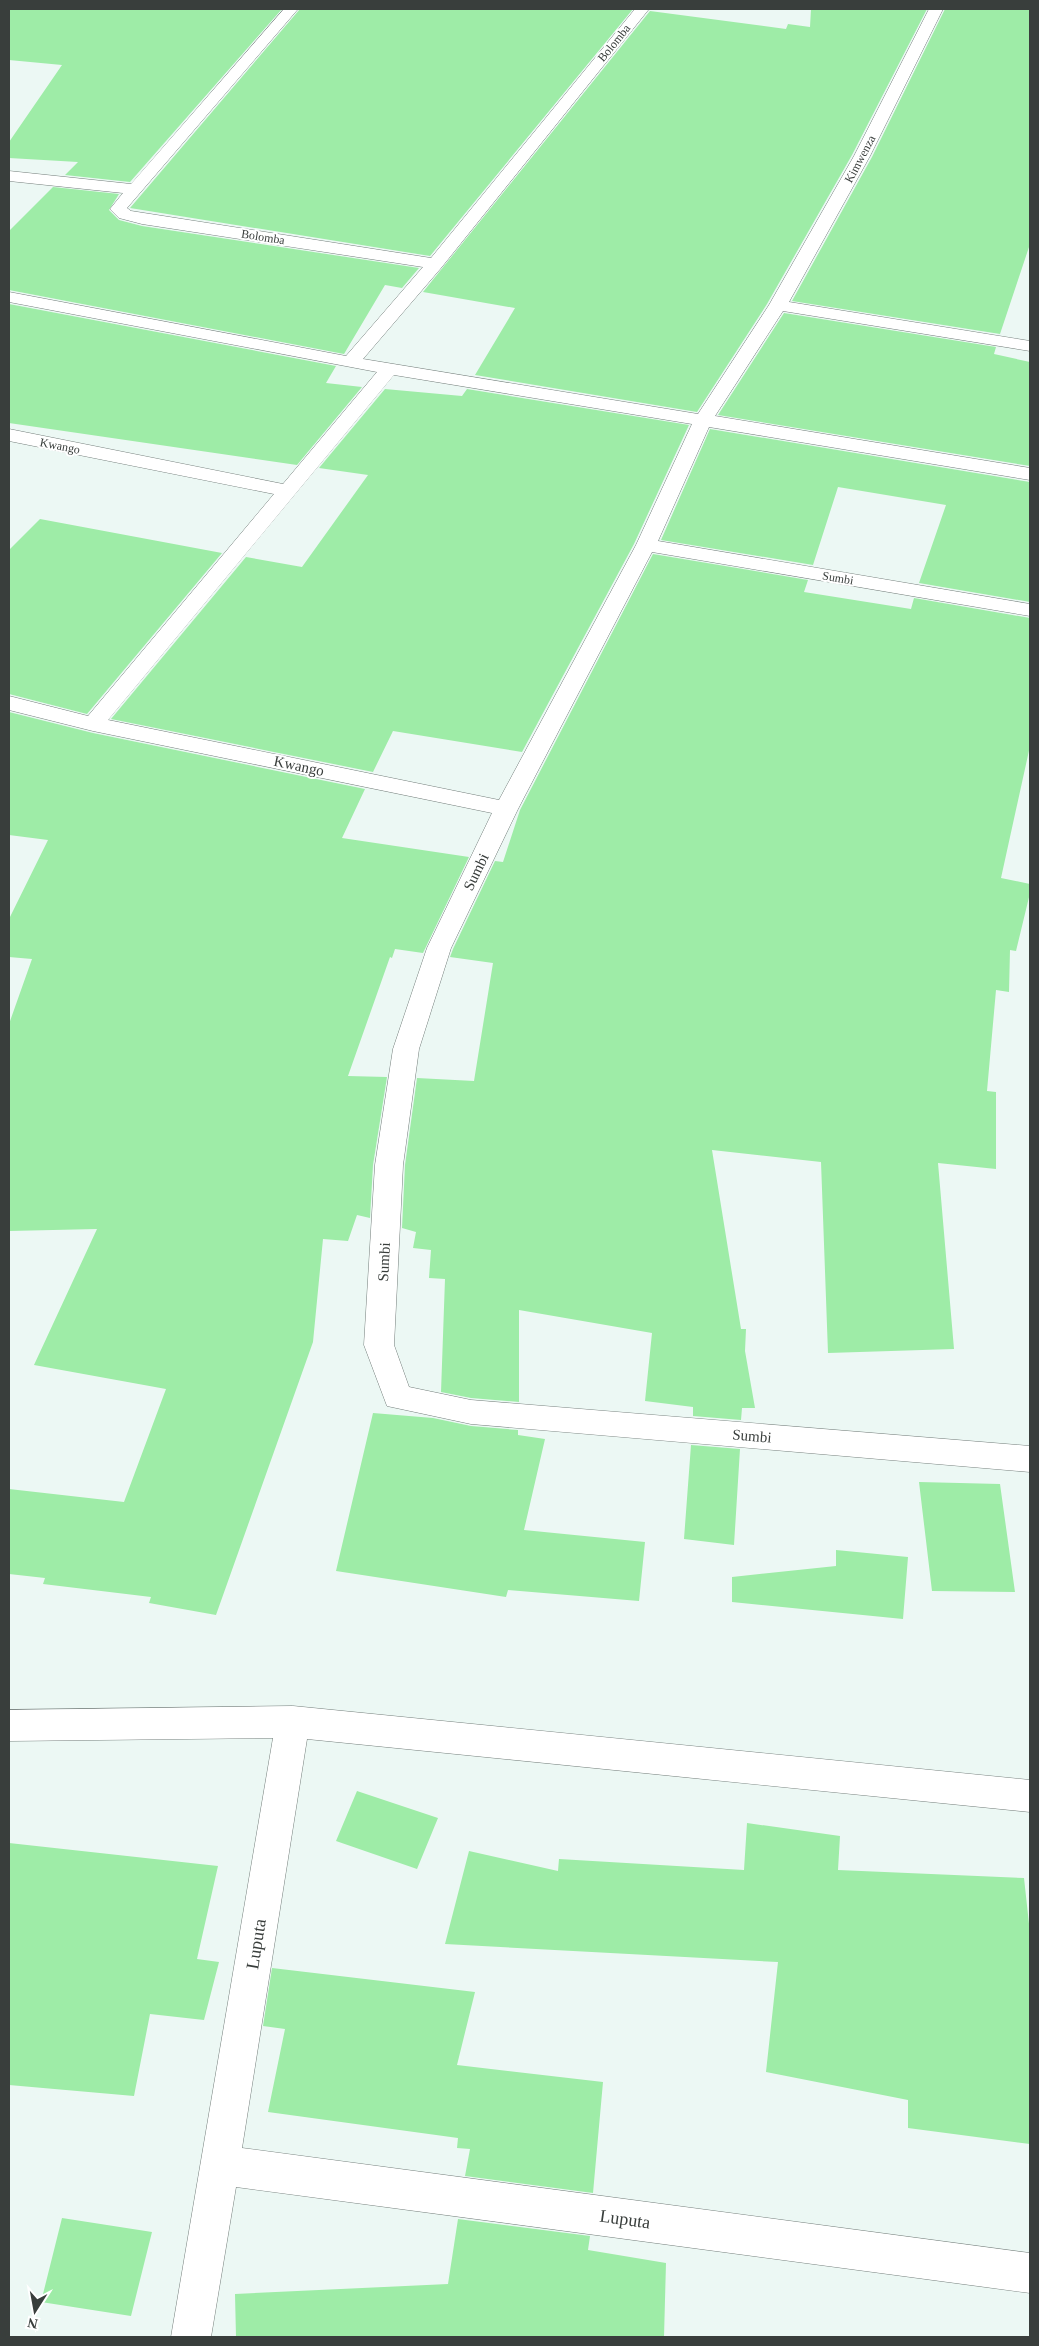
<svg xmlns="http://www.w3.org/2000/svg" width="1039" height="2346" viewBox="0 0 1039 2346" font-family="'Times New Roman',serif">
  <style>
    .building { fill: #9eeca7 }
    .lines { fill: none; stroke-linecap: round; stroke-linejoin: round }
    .street-casing { stroke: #747e7b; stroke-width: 1 }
    .street { fill: #fff; fill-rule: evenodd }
    .labels { text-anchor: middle; stroke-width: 4; stroke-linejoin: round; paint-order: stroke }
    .far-street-label { font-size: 12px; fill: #393e3c; stroke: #fff }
    .street-label { font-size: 15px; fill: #393e3c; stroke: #fff }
    .near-street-label { font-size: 18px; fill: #393e3c; stroke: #fff }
  </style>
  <rect width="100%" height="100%" fill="#ecf8f4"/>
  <path class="building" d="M9,9H282L130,182L65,175L78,162L9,158V142L62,65L9,60Z
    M300,9H633L430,256L130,208Z
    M811,9H927L852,155L767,304L697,412L475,375L515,308L423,292L650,11L786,29L788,24L810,27Z
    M945,9H1030V244L1000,334L792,301L872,157Z
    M53,187L119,194L109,210L119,220L142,226L419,268L402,288L385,285L344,354L9,290V231Z
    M9,304L336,366L326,383L362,387L297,465L9,423Z
    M784,313L996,347L994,354L1030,362V466L718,415Z
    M385,389L462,396L467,389L689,425L634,544L522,752L393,731L373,772L111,719L246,557L302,567L368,475L319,468Z
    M710,429L1030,482V602L919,583L946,505L838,487L813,565L661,540Z
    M40,519L222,553L87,714L9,694V550Z
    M653,554L808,580L804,592L911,609L914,598L1030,618V746L1001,878L1030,884V893L1016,951L1010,950L1009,992L996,990L987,1091L996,1092V1169L938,1163L954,1349L828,1353L821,1162L712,1150L741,1329H746L745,1351L755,1408H742L741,1420L693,1416V1407L645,1401L652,1333L519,1310V1402L471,1398L441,1392L445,1279L429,1278L431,1250L413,1248L416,1232L402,1228L405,1165L417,1078L474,1081L493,963L450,957L453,949L495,861L503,862L520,810Z
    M9,712L93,733L365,789L342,838L469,857L423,953L395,949L392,958L390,957L348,1076L387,1077L373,1165L370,1218L357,1215L348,1241L323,1239L313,1342L216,1615L149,1603L151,1597L43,1584L45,1578L9,1574V1489L124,1502L166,1389L34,1365L97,1229L9,1231V1024L32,959L9,957V919L48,840L9,835Z
    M373,1413L433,1418L471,1426L518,1430V1435L545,1439L524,1530L645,1542L639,1601L508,1590L506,1597L336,1571Z
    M691,1445L740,1449L734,1545L684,1539Z
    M919,1482L1000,1484L1015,1592L932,1591Z
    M836,1550L908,1557L903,1619L732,1602V1577L836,1566Z
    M357,1791L438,1818L417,1869L336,1841Z
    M747,1823L840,1836L838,1870L1024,1878L1030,1933V2144L908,2128V2100L766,2072L778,1962L445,1944L469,1851L558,1871L559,1859L744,1870Z
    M9,1843L218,1866L197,1959L219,1962L204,2020L150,2014L134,2096L9,2085Z
    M272,1968L475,1992L457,2065L603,2082L593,2193L465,2176L470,2149L457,2148L458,2138L268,2112L285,2029L263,2026Z
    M62,2218L152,2232L131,2316L41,2302Z
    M458,2219L590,2236L588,2250L666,2263L664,2337H236L235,2294L448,2284Z"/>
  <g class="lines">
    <g class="street-casing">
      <path id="street" d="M284,9H298L127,208L131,211L431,258L635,9H649L441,268L363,359L698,414L769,305L854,156L929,9H943L870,156L789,302L1030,341V351L783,311L715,416L1030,468V480L709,427L658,541L1030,604V616L652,552L518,809L451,948L419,1049L403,1165L394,1345L409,1387L471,1400L1030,1446V1472L471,1424L387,1406L364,1345L375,1165L393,1049L427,948L492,813L93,731L9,710V696L88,716L274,494L9,441V429L283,484L377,372L9,302V292L346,356L423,267L142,224L119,218L110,209L123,193L9,181V171L131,184ZM394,375L692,424L636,545L499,800L108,720Z
        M293,1706L1030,1780V1812L307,1739L242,2148L1030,2253V2293L236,2187L211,2337H171L273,1738L9,1741V1710Z"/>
    </g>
    <use href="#street" class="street"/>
  </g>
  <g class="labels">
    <g class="far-street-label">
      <text transform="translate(614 43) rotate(-51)" y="4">Bolomba</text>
      <text transform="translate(860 159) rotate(-62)" y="4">Kimwenza</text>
      <text transform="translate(263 237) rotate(9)" y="4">Bolomba</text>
      <text transform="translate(60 446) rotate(11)" y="4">Kwango</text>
      <text transform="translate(838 578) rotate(10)" y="4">Sumbi</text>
    </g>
    <g class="street-label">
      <text transform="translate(299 766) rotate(12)" y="5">Kwango</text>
      <text transform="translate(476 872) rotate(-64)" y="5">Sumbi</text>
      <text transform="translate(384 1262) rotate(-87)" y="5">Sumbi</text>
      <text transform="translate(752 1436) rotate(5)" y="5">Sumbi</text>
    </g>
    <g class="near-street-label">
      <text transform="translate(256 1944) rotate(-81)" y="6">Luputa</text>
      <text transform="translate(625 2219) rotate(8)" y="6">Luputa</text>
    </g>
  </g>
  <rect width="1039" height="2346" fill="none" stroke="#393e3c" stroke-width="20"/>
  <g transform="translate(35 2311) rotate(191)" stroke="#ffffff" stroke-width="4" paint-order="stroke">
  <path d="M0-4L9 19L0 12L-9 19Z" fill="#393e3c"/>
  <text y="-8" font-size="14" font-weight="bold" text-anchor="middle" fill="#393e3c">N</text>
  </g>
</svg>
